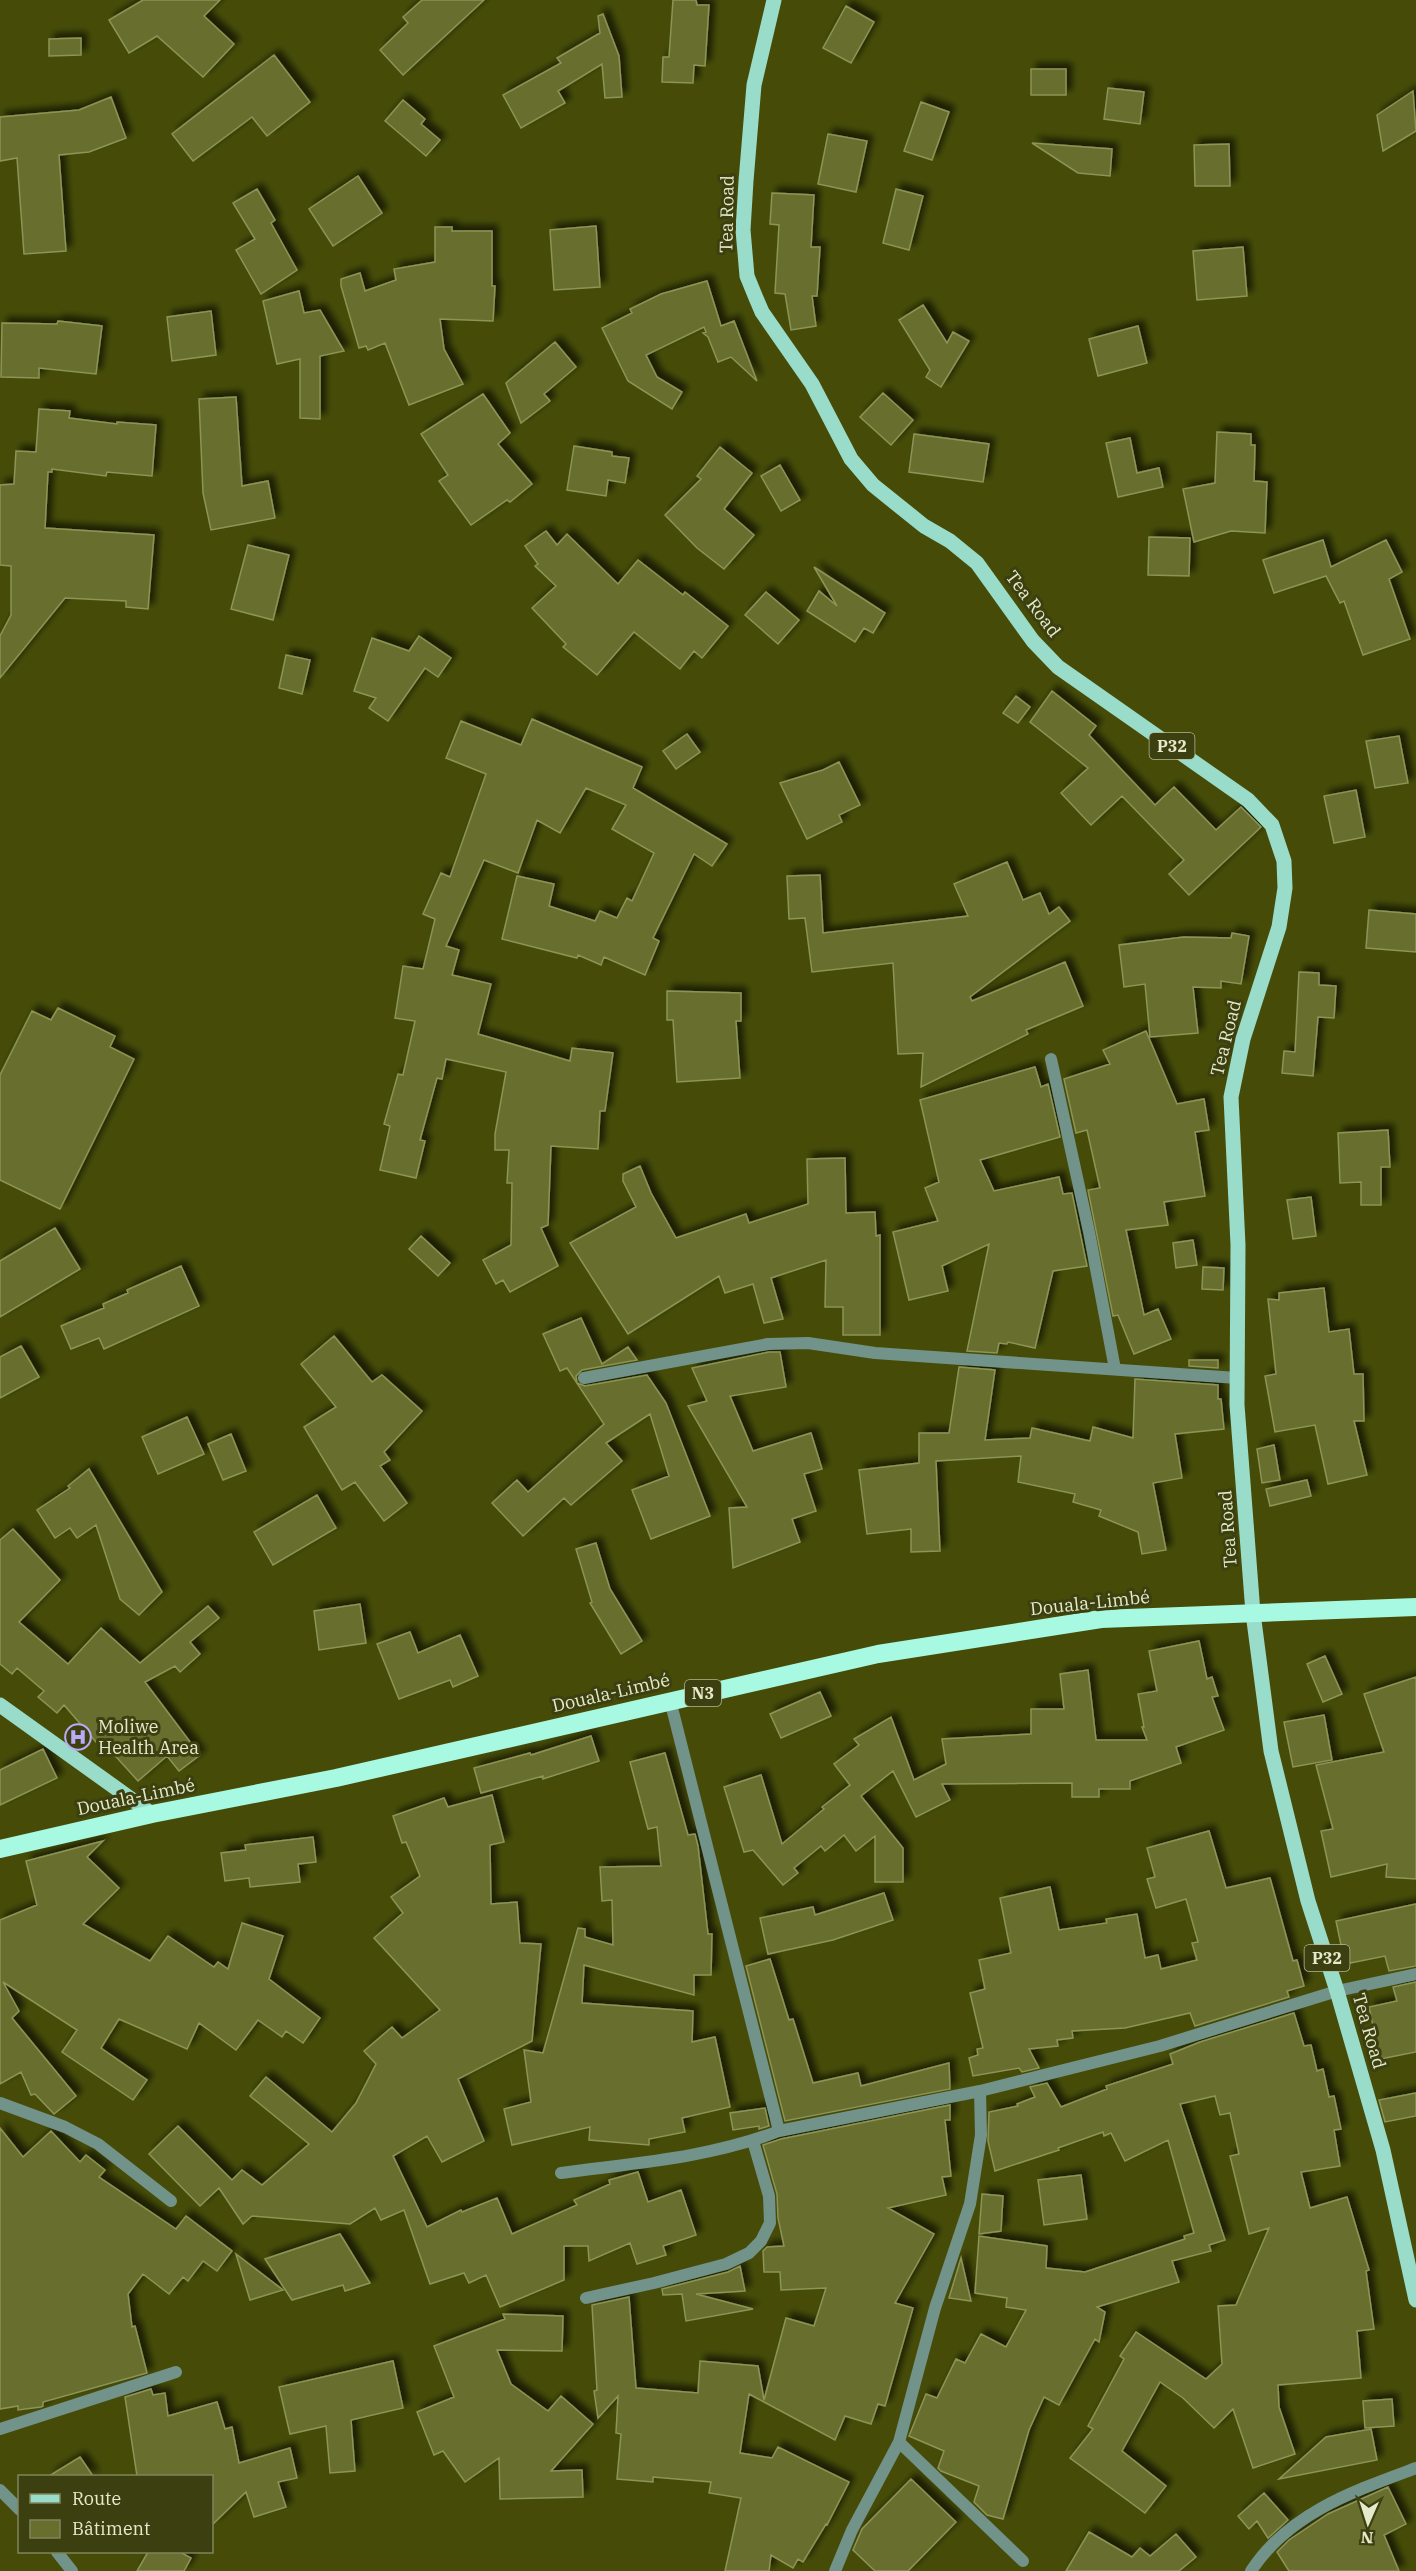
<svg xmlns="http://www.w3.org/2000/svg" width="1416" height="2571" viewBox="0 0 1416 2571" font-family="'IBM Plex Serif',serif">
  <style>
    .building { fill: #676e2e; stroke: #8c9456; stroke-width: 1.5; filter: url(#shadow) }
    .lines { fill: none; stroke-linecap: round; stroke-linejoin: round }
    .street { stroke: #729389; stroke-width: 12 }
    .primary { stroke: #99dcc9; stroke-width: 15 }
    .highway { stroke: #a7f9e2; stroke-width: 18 }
    .labels { text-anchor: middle; stroke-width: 6; stroke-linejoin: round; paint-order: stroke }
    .shield { fill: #3c4011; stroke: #b2b792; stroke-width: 1.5 }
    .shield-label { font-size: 16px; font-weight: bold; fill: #e5eaca }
    .street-label { font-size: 18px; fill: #e5eaca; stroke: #3c4011 }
    .poi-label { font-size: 18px; fill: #e5eaca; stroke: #3c4011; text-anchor: start }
  </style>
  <defs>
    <filter id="shadow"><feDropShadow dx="5.5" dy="-5.5" stdDeviation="3" flood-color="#0009"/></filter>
  </defs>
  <rect width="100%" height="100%" fill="#464c08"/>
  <path class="building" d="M143,0H220L204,16L234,44L203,77L157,36L129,53L109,20Z
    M422,0H484L403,75L380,50L408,23L403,17Z
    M673,0H696L697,5H709L705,66L694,65L693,83L662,82L663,57H669Z
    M846,6L874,22L851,63L823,48Z
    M603,14L619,56L622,97L605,98L602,64L558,91L565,103L521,128L503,95L561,63L557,58L600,33L598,16Z
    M81,38V55L49,56V39Z
    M274,55L310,102L267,136L252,117L193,161L172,134Z
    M1031,69H1066V95H1031Z
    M1108,88L1144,92L1140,124L1104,119Z
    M1413,91L1416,131L1383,151L1377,115Z
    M111,97L126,138L89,152L59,155L66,251L24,254L17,158L0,161V117L79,110Z
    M403,100L425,119L421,124L440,140L426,156L385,121Z
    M921,102L949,112L932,160L904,151Z
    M828,134L867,141L856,192L818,184Z
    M1032,143L1112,149L1110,176L1078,173Z
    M1229,144L1230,186H1195L1194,145Z
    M358,176L382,213L333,246L309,209Z
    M257,189L275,220L271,223L297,270L261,294L236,250L255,239L233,203Z
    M896,189L923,196L909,250L883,243Z
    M772,193L814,195L811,247H820L817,296H812L816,326L791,330L785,294L775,293L779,225L770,224Z
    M596,226L600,287L554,290L550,230Z
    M435,227H452V231H492V286H495L493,321L440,319L444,349L463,384L409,405L385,343L368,350L366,346L359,348L341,286V279L360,273L365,291L396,280L394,269L435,262Z
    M1243,247L1247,296L1197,300L1193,251Z
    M707,281L721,326L734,321L757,381L731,357L718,362L708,337L703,333L706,332L704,327L646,355L657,377L682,392L672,409L628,381L602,328L632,313L630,309L661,294Z
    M299,291L304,313L320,310L344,351L320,356V419L300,418V359L277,364L263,301Z
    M923,305L947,343L953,332L969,341L941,387L926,377L930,370L899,320Z
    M211,311L216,355L172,361L167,317Z
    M58,321L102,326L96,374L39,368V378L1,377L2,323L57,324Z
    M1138,326L1147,363L1098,376L1089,339Z
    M555,342L576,367L544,394L550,401L521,423L506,383Z
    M883,393L913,420L891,445L860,417Z
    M483,394L510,433L498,444L532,484L510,502L507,500L471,525L439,481L448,475L421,434Z
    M236,397L242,486L268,481L275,518L211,530L203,493L199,399Z
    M39,409L70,411L69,418L117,424V422L156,425L152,476L107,472L106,476L52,469V472H48L45,528L154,535L148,609L126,607V601L65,598L0,678V636L11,615V566L0,565V485L14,484L16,451L36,452Z
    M1217,432L1251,434V445H1255L1254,481L1267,482L1265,533L1231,531L1194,542L1183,489L1215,483Z
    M914,434L989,444L983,482L909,472Z
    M1130,438L1137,473L1159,468L1163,487L1118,497L1106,443Z
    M574,446L612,452V456L629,458L625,483L608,480L606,496L567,490Z
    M720,447L752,473L724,509L754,535L724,569L697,548L665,515L701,479L697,476Z
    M780,465L800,500L781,511L761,476Z
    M546,531L557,545L567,534L618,584L638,560L683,595L685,592L728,626L702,658L694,651L680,669L634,632L597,675L563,647L566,644L532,608L556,586L535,566L538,564L525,546Z
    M1149,537L1190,538L1189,576L1148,575Z
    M1323,540L1331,567L1386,540L1402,572L1389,579L1410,639L1363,655L1344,601L1340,603L1326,576L1274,593L1263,560Z
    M248,545L289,555L273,620L231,609Z
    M814,567L885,613L873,633L864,628L855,642L807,611L819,591L837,606Z
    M766,592L799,620L778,644L745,615Z
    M419,636L451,658L438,677L425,668L388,721L369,708L376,698L354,691L372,638L409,651Z
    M286,655L310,660L302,694L279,688Z
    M1052,691L1096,726L1089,735L1155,805L1174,787L1216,830L1241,807L1261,827L1189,895L1169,874L1184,860L1122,796L1091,825L1061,793L1088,768L1030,722Z
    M1016,696L1030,707L1018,723L1003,713Z
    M532,719L642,767L633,788L727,844L712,866L694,854L653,938L659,941L645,975L604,957L601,965L578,955L577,958L502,939L517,876L554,884L549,906L595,921L600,911L617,918L627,898L632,901L654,853L612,829L626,805L586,788L560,833L537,820L518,873L484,860L446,946L459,950L452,975L491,984L478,1034L570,1061L572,1048L613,1053L605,1111H600L598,1149L551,1146L548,1225L541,1228L558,1266L510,1292L503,1280L496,1284L483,1260L511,1245L512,1183H507L509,1150H495V1134L506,1072L446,1059L442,1079L437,1078L420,1140L425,1141L416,1178L380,1170L390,1126L384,1124L398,1074L403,1075L415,1021L395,1018L403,966L423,969L435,919L423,914L441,873L450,877L486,774L446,758L461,721L521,745Z
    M687,734L700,752L676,769L663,751Z
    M1399,736L1408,783L1375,788L1366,741Z
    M839,762L860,805L839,815L842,822L807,839L780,783L823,770Z
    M1356,790L1365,837L1334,843L1324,796Z
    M1007,862L1023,900L1040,893L1049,914L1059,907L1070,921L970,997L972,1001L1065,962L1083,1006L1026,1030L1028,1034L921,1087L923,1053L898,1054L893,963L812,972L805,918L789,919L787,876L820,875L823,933L968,916L954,884Z
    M1369,910L1416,914V952L1366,948Z
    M1232,933L1249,936L1241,984L1221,981V988L1193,987L1198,1033L1150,1037L1145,984L1124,987L1119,945L1184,937L1231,938Z
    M1299,972L1319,973V985L1336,986L1334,1018L1318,1017L1313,1076L1282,1073L1284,1051L1295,1052Z
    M667,991L741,993V1021H736L740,1078L677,1082L673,1020H667Z
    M58,1008L115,1036L110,1047L134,1059L60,1209L0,1180V1075L32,1011L51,1020Z
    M1146,1031L1177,1104L1204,1099L1209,1130L1195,1132L1205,1196L1164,1202L1168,1225L1126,1230L1144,1315L1158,1309L1171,1339L1134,1354L1118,1315L1113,1316L1088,1190L1100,1188L1087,1130L1076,1133L1064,1079L1110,1064L1103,1050Z
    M1035,1067L1041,1087L1048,1084L1060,1137L980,1160L994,1191L1059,1177L1063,1194L1072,1193L1087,1266L1053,1271L1035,1348L1008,1342L1007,1344L999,1343L997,1353L967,1351L989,1244L942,1266L948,1291L909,1300L893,1232L938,1221L925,1188L939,1182L920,1100Z
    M1388,1130L1390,1167H1381V1205H1361V1182L1340,1183L1338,1133Z
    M845,1158L846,1213L875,1212L876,1236L880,1235V1335H843V1307H825L826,1260L771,1278L783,1319L764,1323L753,1284L725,1293L719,1276L628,1334L570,1243L636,1207L623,1181V1174L640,1166L651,1193L676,1238L746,1214L749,1223L808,1204L807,1159Z
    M1311,1197L1316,1236L1293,1239L1287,1200Z
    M55,1228L80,1269L0,1317V1261Z
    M421,1236L450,1263L438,1276L409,1249Z
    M1193,1240L1197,1265L1176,1268L1173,1243Z
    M181,1266L199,1306L104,1349L99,1338L71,1349L61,1326L104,1308L103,1304L128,1293L127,1290Z
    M1203,1267L1224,1268L1223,1290L1202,1289Z
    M1324,1288L1329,1332L1349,1329L1354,1374H1363L1364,1421H1354L1367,1475L1328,1484L1315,1425L1275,1432L1265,1376L1276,1374L1268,1299L1279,1300V1293Z
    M581,1318L602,1364L628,1347L637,1360L582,1370L576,1376L577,1383L585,1386L647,1375L666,1403L710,1516L651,1539L632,1490L669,1476L650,1414L606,1443L622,1461L571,1505L564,1498L523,1536L492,1503L517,1480L528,1492L604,1424L567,1368L560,1371L543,1334Z
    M334,1336L372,1382L382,1375L422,1411L384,1452L390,1460L380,1466L407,1503L384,1521L355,1482L342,1490L304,1427L336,1407L301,1364Z
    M21,1346L39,1377L0,1398V1357Z
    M769,1352H780L786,1387L730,1396L753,1451L811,1433L822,1469L804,1474L816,1511L792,1519L800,1542L733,1568L729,1508L747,1507L688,1406L707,1401L692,1368Z
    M1189,1360H1218V1368L1189,1366Z
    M959,1367L995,1370L985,1440L1030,1438L1032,1428L1090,1441L1093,1427L1133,1438L1135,1379L1218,1385V1399H1221L1224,1429L1175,1434L1182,1478L1153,1483L1166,1550L1142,1554L1138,1532L1099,1516L1101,1510L1073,1502L1075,1494L1018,1482L1021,1456L936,1461L940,1551L911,1552V1529L867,1534L859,1470L919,1463V1433H949Z
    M187,1417L204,1454L158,1474L142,1437Z
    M231,1434L246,1471L223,1480L208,1444Z
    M1274,1445L1280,1480L1262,1483L1257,1449Z
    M89,1469L162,1592L139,1615L120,1599L96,1525L77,1538L70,1528L55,1538L37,1510L70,1488L68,1486Z
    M1307,1480L1311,1496L1270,1506L1266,1489Z
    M317,1495L336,1528L273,1565L254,1532Z
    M13,1529L60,1580L19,1622L68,1664L101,1628L140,1663L208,1606L219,1618L190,1642L200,1654L180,1672L175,1666L145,1682L200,1755L179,1771L167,1756L138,1781L100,1739L96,1742L64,1705L57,1713L38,1697L44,1691L17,1668L12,1674L0,1664V1540Z
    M596,1543L610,1589L642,1641L621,1654L590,1603L592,1602L576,1549Z
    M360,1604L366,1643L319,1650L314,1611Z
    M410,1632L418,1653L460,1635L478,1676L453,1687L450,1680L399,1699L377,1644Z
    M1199,1641L1207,1679L1212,1677L1218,1696L1212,1697L1224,1730L1176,1747L1181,1763L1130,1781V1789H1099V1797H1072V1783L942,1784L950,1800L916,1817L893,1771L861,1796L903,1848V1882H875V1836L856,1851L844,1835L825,1851L821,1846L794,1868L798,1873L783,1885L753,1850L744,1852L724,1787L761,1775L782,1844L824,1809L822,1807L850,1785L834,1764L859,1745L854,1739L891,1717L914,1780L946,1764L942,1739L1031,1734V1709H1064L1060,1674L1088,1670L1096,1740H1147L1142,1727H1144L1138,1694L1157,1691L1149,1651Z
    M1325,1656L1342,1694L1323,1702L1307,1664Z
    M1416,1677V1879L1386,1877L1387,1864L1331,1877L1321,1831L1333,1829L1316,1765L1384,1752L1364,1694Z
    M820,1692L831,1716L781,1738L770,1714Z
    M1324,1715L1332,1760L1293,1767L1284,1722Z
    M591,1736L599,1761L543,1779V1776L481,1793L474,1768L530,1753L531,1755Z
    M43,1749L57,1778L0,1805V1770Z
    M665,1753L688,1835L695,1834L698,1846L708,1934H712L711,1975H694V1995L584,1965L582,2003L693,2011L692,2042L715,2037L730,2107L682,2118L685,2132L649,2139V2145L589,2140L590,2127L512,2145L504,2109L531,2102L524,2050L543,2053L578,1928L585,1929V1937L613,1945L612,1900L602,1901L600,1867L661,1866L657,1827L648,1829L630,1762Z
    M492,1795L504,1842L490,1845L491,1904L517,1902L520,1943L541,1944L532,2041L458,2079L484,2141L442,2162L427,2136L393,2156L427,2227L461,2210L462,2212L497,2198L512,2234L577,2205L574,2200L610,2184L609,2180L638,2172L648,2202L681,2190L696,2235L663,2246L666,2255L637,2264L630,2243L589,2261L588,2246H564V2280L500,2307L486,2275L469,2283L464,2273L430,2284L404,2210L381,2220L375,2208L350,2224L252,2216L243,2224L219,2188L200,2206L149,2154L178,2126L232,2180L242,2170L262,2185L309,2144L250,2096L266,2077L332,2132L356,2103L376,2064L364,2051L392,2027L402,2038L440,2010L374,1938L403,1913L391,1897L420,1876L406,1842L402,1843L393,1816L444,1798L448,1807Z
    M1209,1831L1226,1888L1270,1878L1293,1961L1297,1960L1304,1986L1287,1991L1289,1997L1195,2026L1190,2013L1125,2028L1072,2031L1073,2038L1057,2040L1058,2046L1029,2049L1039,2068L1022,2072L1019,2068L973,2076L969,2058L978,2055L977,2049L983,2048L970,1993L985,1989L979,1960L1011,1953L1000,1898L1050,1887L1059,1930L1107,1923L1106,1919L1137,1914L1145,1958L1158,1955L1161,1969L1197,1960L1192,1943L1198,1942L1186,1899L1156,1908L1147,1879L1155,1877L1147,1848Z
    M313,1837L316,1862L298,1864L300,1882L250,1887L249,1878L225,1881L221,1853L246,1850L245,1845Z
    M103,1841L87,1857L119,1888L83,1924L150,1961L168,1936L214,1967L218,1962L228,1969L242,1923L283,1936L269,1979L320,2018L303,2043L286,2031L282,2037L258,2020L236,2050L199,2023L187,2049L119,2019L101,2048L147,2080L133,2100L62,2052L77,2030L3,1982L19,2011L12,2018L76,2096L54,2114L35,2094L31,2095L21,2072L0,2084V1920L37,1905L26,1861Z
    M884,1893L893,1920L833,1940L768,1954L760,1918L813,1907L815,1915Z
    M1416,1904V1966L1389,1971L1385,1956L1345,1964L1336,1921Z
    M770,1959L789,2020L793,2019L813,2083L858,2073L861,2086L949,2063L950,2089L785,2121L746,1966Z
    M1416,1982V2052L1380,2059L1369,2007L1397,2001L1393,1987Z
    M1294,2013L1304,2046L1311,2045L1317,2071L1323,2069L1329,2097L1334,2096L1341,2129L1334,2130L1340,2166L1301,2172L1310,2208L1347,2197L1369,2270L1366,2271L1374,2329L1357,2331L1361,2378L1278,2385L1279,2407L1295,2454L1253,2468L1233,2409L1214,2428L1183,2398L1160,2382L1122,2451L1166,2486L1145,2513L1070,2458L1093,2429L1088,2426L1124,2359L1120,2356L1136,2332L1206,2379L1222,2364L1218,2306L1236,2305L1269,2228L1249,2234L1230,2156L1239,2154L1230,2113L1220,2115L1215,2096L1180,2104L1225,2240L1209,2245L1211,2251L1172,2261L1179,2282L1097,2307L1105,2312L1099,2342L1095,2339L1059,2405L1044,2397L1029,2430L1003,2519L987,2515L974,2502L979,2486L941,2471L938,2468L944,2451L909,2436L926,2394L937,2398L956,2359L965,2363L981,2334L1006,2347L1026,2310L1006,2307L1007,2298L975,2293L979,2236L1047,2246L1046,2268L1085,2272L1185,2239L1184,2236L1194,2233L1168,2140L1125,2161L1111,2133L1104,2136L1103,2132L1058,2148L1059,2150L995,2171L988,2141L989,2112L1018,2106L1017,2104L1035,2097L1030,2087L1047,2083L1061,2107L1107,2089L1106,2086L1173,2064L1170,2054L1200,2042Z
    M1416,2093V2116L1385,2122L1379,2100Z
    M950,2105V2120H945L951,2176L942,2177L946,2195L888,2208L934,2234L895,2303L913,2308L885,2406L878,2404L871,2424L845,2416L835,2440L749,2394L740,2453L772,2458L778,2447L849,2482L827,2525L826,2524L803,2562L798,2559L793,2568L771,2555L769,2571H725L741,2498L709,2493L711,2482L653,2477V2482L617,2479L621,2434L616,2433L618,2396L598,2418L594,2391L597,2390L592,2305L629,2297L636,2388L698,2393L700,2361L758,2366L764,2400L786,2318L814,2326L826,2288L781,2290L780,2272H764L763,2251L767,2247L784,2246L778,2218L777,2194L763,2145L781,2139Z
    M765,2108L769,2126L759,2129V2126L733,2130L730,2113Z
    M0,2128L23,2157L51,2131L80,2162L86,2155L105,2170L99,2177L176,2229L186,2216L232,2251L217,2271L203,2261L188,2281L183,2277L169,2294L143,2274L128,2294L132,2327L135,2326L147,2373L43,2402V2406L41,2407L18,2410V2406L0,2409Z
    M1081,2175L1087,2219L1044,2225L1038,2180Z
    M982,2194L1003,2196L1001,2231L979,2234Z
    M340,2234L370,2283L345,2291L343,2285L292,2300L265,2259Z
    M236,2254L283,2290L250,2300Z
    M961,2258L971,2301L949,2298Z
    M740,2266L745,2291L696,2294L753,2309L686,2321L682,2294L663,2295L662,2289L728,2272Z
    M503,2314L563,2316L562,2351L497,2350L511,2384L548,2411L561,2396L593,2424L551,2471L582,2470L583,2497L500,2499L499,2458L465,2482L443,2451L434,2455L417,2412L454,2397L434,2346L505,2319Z
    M393,2361L403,2408L351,2420L355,2471L330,2473L326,2426L290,2434L279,2387Z
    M151,2389L153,2395L165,2393L168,2416L217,2402L225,2429L232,2427L239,2463L290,2448L297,2478L278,2482L286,2507L254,2517L246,2492L212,2525V2476H137L125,2397Z
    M1392,2399L1394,2426L1365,2428L1363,2401Z
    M1371,2429L1377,2460L1279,2479L1326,2437Z
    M80,2457L93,2476H49Z
    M911,2479L956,2522L908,2571H875L853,2550L862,2529Z
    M1388,2487L1406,2524L1384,2535L1399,2571H1289L1277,2552L1289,2540L1328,2514Z
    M1264,2493L1288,2520L1268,2538L1257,2521L1249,2529L1238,2516Z
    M1089,2532L1132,2557L1140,2548L1150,2556L1176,2534L1196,2557L1179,2571H1066Z
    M148,2552H180L191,2558L184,2571H137Z"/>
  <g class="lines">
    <path class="street" d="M1051,1059L1089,1232L1115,1369
      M584,1378L768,1344L808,1343L875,1353L1237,1378
      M670,1700L779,2131
      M0,2103L65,2127L98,2144L171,2201
      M561,2173C634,2163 709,2158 779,2131L980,2091
      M586,2298L654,2283L726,2264L749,2253L761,2241L770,2223L769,2196L753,2141
      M0,2429L176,2372
      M899,2442L1023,2561
      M0,2490L20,2510
      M57,2552L72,2571
      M835,2571L852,2530L899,2442L935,2308L970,2204L981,2135L980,2091L1160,2046L1337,1991L1416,1974
      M1251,2571C1289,2513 1354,2491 1416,2468"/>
    <path class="primary" d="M774,0L754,85L746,181L743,230L747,276L756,298L762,312L812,384L851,459L873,485L924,526L950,541L977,563L1033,641L1058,667L1248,800L1272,825L1284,861L1285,888L1279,927L1243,1039L1231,1097L1238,1245L1237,1405L1253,1613L1271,1751L1308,1901L1337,1991L1383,2150L1416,2300
      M0,1705L152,1814"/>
    <path class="highway" d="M0,1849L152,1814L336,1778L878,1654L1101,1619L1416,1607"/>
  </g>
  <defs>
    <g id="hospital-ring" transform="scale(1.35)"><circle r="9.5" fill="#3c4011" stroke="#bbaaf6" stroke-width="1.5"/><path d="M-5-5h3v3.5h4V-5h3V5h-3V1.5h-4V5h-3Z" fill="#bbaaf6"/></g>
  </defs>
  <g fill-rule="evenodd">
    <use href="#hospital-ring" x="78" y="1737"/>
  </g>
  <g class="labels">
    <g class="shield">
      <rect x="1149.5" y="733" width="45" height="26" rx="4.5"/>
      <rect x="685" y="1680" width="36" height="26" rx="4.5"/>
      <rect x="1304.5" y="1945" width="45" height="26" rx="4.5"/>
    </g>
    <g class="shield-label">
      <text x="1172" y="752">P32</text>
      <text x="703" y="1699">N3</text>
      <text x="1327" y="1964">P32</text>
    </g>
    <g class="street-label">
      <text transform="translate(727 214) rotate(-89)" y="6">Tea Road</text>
      <text transform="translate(1033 604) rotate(53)" y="6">Tea Road</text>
      <text transform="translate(1226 1038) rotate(-76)" y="6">Tea Road</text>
      <text transform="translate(1228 1529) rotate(-94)" y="6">Tea Road</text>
      <text transform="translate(1090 1603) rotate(-6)" y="6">Douala-Limbé</text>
      <text transform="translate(611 1693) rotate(-13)" y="6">Douala-Limbé</text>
      <text transform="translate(136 1797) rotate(-12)" y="6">Douala-Limbé</text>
      <text transform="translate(1369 2031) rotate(74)" y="6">Tea Road</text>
    </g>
    <g class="poi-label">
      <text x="98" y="1733">Moliwe<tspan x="98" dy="21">Health Area</tspan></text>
    </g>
  </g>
  <rect x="18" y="2475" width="195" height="78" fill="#3c4011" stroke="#80845b" stroke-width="1.5"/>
  <rect x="30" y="2494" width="30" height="9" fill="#99dcc9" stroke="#80845b" stroke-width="1.5"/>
  <text x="72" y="2505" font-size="18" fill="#e5eaca">Route</text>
  <rect x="30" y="2520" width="30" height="18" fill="#676e2e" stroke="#80845b" stroke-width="1.5"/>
  <text x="72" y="2535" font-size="18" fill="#e5eaca">Bâtiment</text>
  <g transform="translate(1368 2523) rotate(183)" stroke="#3c4011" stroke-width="4.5" paint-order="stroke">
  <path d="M0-4.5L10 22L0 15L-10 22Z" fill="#e5eaca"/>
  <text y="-9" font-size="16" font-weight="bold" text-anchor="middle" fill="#e5eaca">N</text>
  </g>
</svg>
